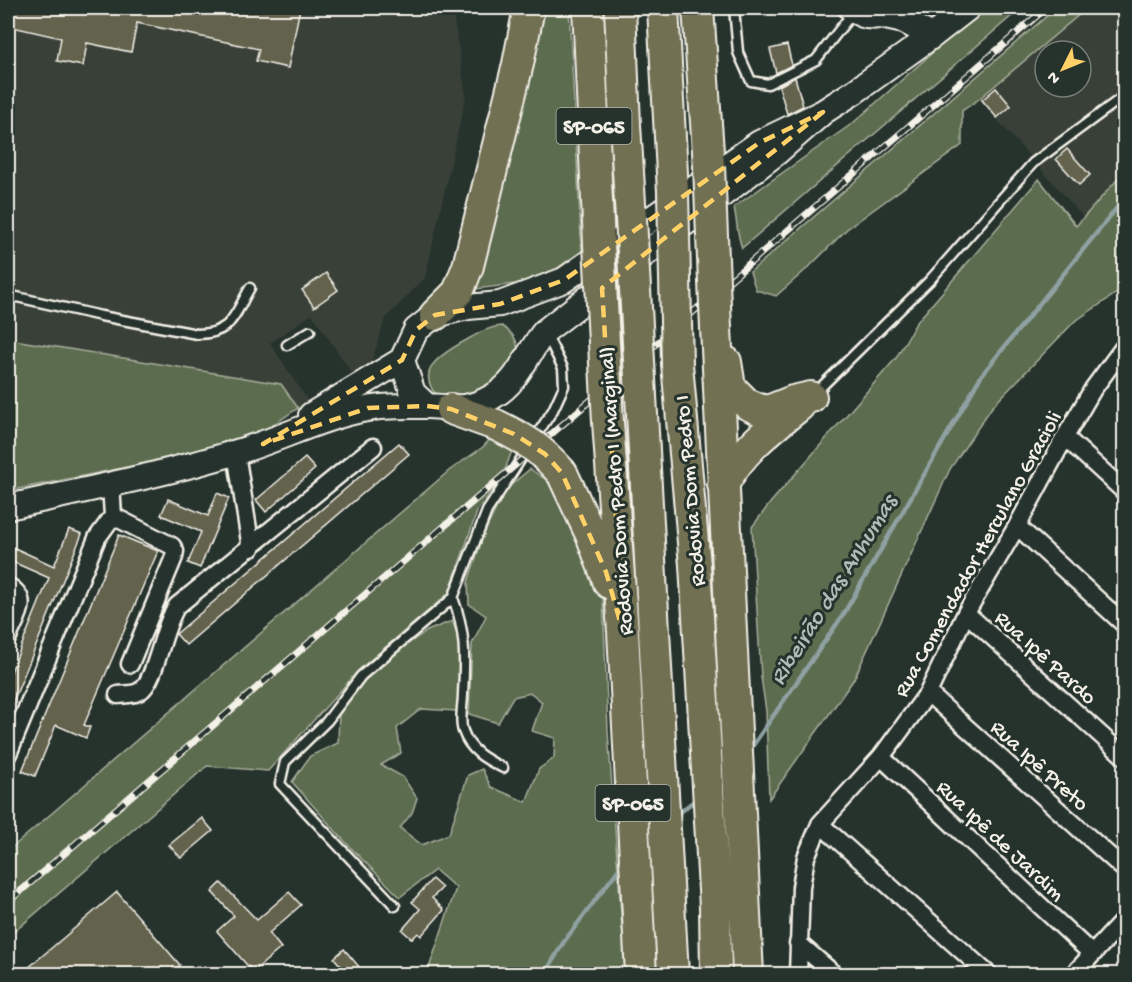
<svg xmlns="http://www.w3.org/2000/svg" width="1132" height="982" viewBox="0 0 1132 982" font-family="'Gochi Hand',sans-serif">
  <style>
    .built { fill: #394137; fill-rule: evenodd }
    .green { fill: #5c6c4f; stroke: #a8ae9c; stroke-width: 1.5 }
    .lines { fill: none; stroke-linecap: round; stroke-linejoin: round }
    .stream { stroke: #8fa1a2; stroke-width: 4.5 }
    .building { fill: #64624e; stroke: #f4f1e8; stroke-width: 1.5 }
    .lane-casing { stroke: #f4f1e8; stroke-width: 13 }
    .street-casing { stroke: #f4f1e8; stroke-width: 21 }
    .secondary-casing { stroke: #f4f1e8; stroke-width: 28 }
    .highway-casing { stroke: #f4f1e8; stroke-width: 34 }
    .lane { stroke: #26332d; stroke-width: 8 }
    .street { stroke: #26332d; stroke-width: 16 }
    .secondary { stroke: #26332d; stroke-width: 24 }
    .highway { stroke: #716f52; stroke-width: 30 }
    .rail-casing { stroke: #f4f1e8; stroke-width: 7 }
    .rail { stroke: #26332d; stroke-width: 4.5; stroke-dasharray: 14; stroke-linecap: butt }
    .highway-bridge-casing { stroke: #f4f1e8; stroke-width: 34; stroke-linecap: butt }
    .highway-bridge { stroke: #716f52; stroke-width: 30 }
    .marked { fill: none; stroke: #ffd166; stroke-width: 4.5; stroke-dasharray: 12 8; stroke-linejoin: round }
    .labels { text-anchor: middle; stroke-width: 6; stroke-linejoin: round; paint-order: stroke }
    .shield { fill: #26332d; stroke: #b6b8b0; stroke-width: 1.5 }
    .shield-label { font-size: 21px; font-weight: bold; fill: #f4f1e8 }
    .street-label { font-size: 22px; fill: #f4f1e8; stroke: #26332d }
    .water-label { font-size: 24px; font-style: italic; fill: #b1bcb9; stroke: #26332d }
  </style>
  <rect width="100%" height="100%" fill="#26332d"/>
  <filter id="ink" filterUnits="userSpaceOnUse"><feTurbulence type="fractalNoise" baseFrequency=".0167" numOctaves="2"/><feDisplacementMap in="SourceGraphic" scale="12" xChannelSelector="R" yChannelSelector="G"/><feConvolveMatrix kernelMatrix="1 2 1 2 8 2 1 2 1" color-interpolation-filters="sRGB"/></filter>
  <g filter="url(#ink)">
    <path class="built" d="M8,8H452L466,96L425,278L385,319L370,367L354,376L312,314L270,343L308,401L298,408L281,384L8,339Z
      M1087,8H1124V172L1083,217L979,99ZM1045,51H1081V87H1045Z"/>
    <path class="green" d="M534,8H569L582,256L545,276L522,283L476,289L474,273Z
      M983,8H1021L742,248C737,235 737,221 734,207L853,123Z
      M1056,8H1087L979,99L962,111V145L847,229L809,267L776,296L756,290L750,272Z
      M1124,172V288L1074,322L992,407L950,469L854,679L769,799L766,711L761,677L752,527L771,502L896,358L916,323L1039,179L1076,226Z
      M502,326C528,343 517,361 499,379C494,383 490,389 485,391C472,397 457,399 443,402C412,374 436,357 463,342C476,335 487,327 502,326Z
      M8,339L281,384L298,408L246,443L8,491Z
      M492,437L513,448L502,478L478,509L449,593L360,669L268,771L207,766L8,937V851L450,470L483,447Z
      M530,469L551,483L568,516L603,597L608,731L622,928L638,914L642,974H427L456,888L435,870L400,897L348,845L292,782L310,756L338,743L339,712L366,672L427,631L452,621L465,652L457,711L421,709L397,728L401,753L381,765L403,777L417,798L412,813L400,828L422,845L449,834L468,775L482,769L491,787L526,802L539,769L554,758L555,738L532,731L542,702L531,693L513,697L498,723L469,714L472,644L486,616L469,604L468,582L484,534L505,490Z"/>
    <g class="lines">
      <path class="stream" d="M749,751L843,615L981,376L1124,199
        M675,816L699,797
        M545,974L563,943L624,862"/>
    </g>
    <path class="building" d="M8,8H300L288,68L256,61L259,49L137,23L131,52L87,43L83,66L57,61L61,38L8,26Z
      M787,45L792,65L776,73L770,49Z
      M795,77L803,106L787,114L779,86Z
      M996,88L1011,106L997,118L982,100Z
      M1067,149L1090,175L1079,185L1056,159Z
      M326,273L338,290L314,307L302,290Z
      M399,443L409,454L186,645L176,634Z
      M305,458L315,469L266,512L256,500Z
      M217,493L229,498L200,568L188,563L201,532L161,515L168,499L208,516Z
      M69,529L82,534L8,714V679L49,578L8,560V545L54,566Z
      M119,535L158,551L84,725L90,727L86,738L56,725L35,776L22,771Z
      M202,818L213,831L181,858L169,845Z
      M432,879L442,888L432,898L444,910L421,936L418,933L412,939L402,930L420,909L412,902Z
      M221,883L257,920L289,892L301,905L269,933L281,948L253,972L217,931L234,916L212,892Z
      M117,892L180,965L169,975H34L28,968Z
      M344,949L366,975H349L334,958Z"/>
    <g class="lines">
      <g class="lane-casing">
        <path id="lane" d="M734,8L738,52L751,81L768,84L816,60L854,11
          M8,295L101,316L197,334C232,334 234,315 250,288
          M287,345L310,331
          M814,394L930,280L1033,163L1124,96
          M453,598C466,632 465,658 463,694C463,705 459,721 463,731C470,751 485,759 503,768
          M395,906L280,784L285,762L327,721L361,676L453,598L487,511L553,410L564,386L563,368L546,334"/>
      </g>
      <g class="street-casing">
        <path id="street" d="M1065,437L1124,491
          M236,453L251,548
          M113,516L172,546L175,551L174,557L130,664
          M1017,526L1124,624
          M8,586C32,600 16,617 8,637
          M966,613L1124,756
          M928,693L1124,869
          M118,695C124,694 135,695 140,691C156,681 163,625 177,606L373,447
          M8,754L97,538L113,516L111,484
          M881,757L1092,954
          M820,824L988,974
          M798,943L834,974
          M798,974L801,887L806,857L820,824L881,757L928,693L966,613L1017,526L1065,437L1093,389L1124,347
          M1074,974L1124,920"/>
      </g>
      <g class="secondary-casing">
        <path id="secondary" d="M851,8C864,19 881,20 894,8
          M881,16L904,21L932,36
          M402,360L413,393L427,406
          M311,415L402,360L416,330L435,315L468,307L500,304L564,280L759,143L823,112L854,92L932,36L968,8
          M8,507C84,490 162,475 237,452C281,439 322,417 367,409C385,405 407,406 426,406C452,407 466,412 492,397C519,382 526,354 545,331L775,154L823,112"/>
      </g>
      <g class="highway-casing">
        <path id="highway" d="M588,8L599,244
          M620,8L625,125L631,218
          M663,8L673,192
          M698,8L709,166
          M435,315L458,292L468,266L518,64L529,8
          M716,328L748,974
          M726,362L730,387L747,404L758,409L768,411L793,401L811,397
          M677,364L695,565L715,907L716,974
          M641,396L673,974
          M451,409L496,425
          M608,422L623,632L641,974
          M562,473L592,537L609,583
          M723,485C740,452 770,429 799,406"/>
      </g>
      <use href="#lane" class="lane"/>
      <use href="#street" class="street"/>
      <use href="#secondary" class="secondary"/>
      <use href="#highway" class="highway"/>
      <g class="rail-casing">
        <path id="rail" d="M8,902L1046,8"/>
      </g>
      <use href="#rail" class="rail"/>
      <g class="highway-bridge-casing">
        <path id="highway-bridge" d="M709,166L716,328
          M673,192L677,364
          M631,218L641,396
          M599,244L608,422
          M496,425C525,439 540,448 562,473"/>
      </g>
      <use href="#highway-bridge" class="highway-bridge"/>
    </g>
  </g>
  <path class="marked" d="M823,112L602,288L623,632L606,572L562,473L545,454L514,434L451,409L427,406L368,408L263,444L402,360L416,330L435,315L500,304L564,280L759,143Z"/>
  <g class="labels">
    <g class="shield">
      <rect x="556.5" y="108" width="75" height="36" rx="4.5"/>
      <rect x="595.5" y="785" width="75" height="36" rx="4.5"/>
    </g>
    <g class="shield-label">
      <text x="594" y="133">SP-065</text>
      <text x="633" y="810">SP-065</text>
    </g>
    <g class="street-label">
      <text transform="translate(614 491) rotate(-94)" y="8">Rodovia Dom Pedro I (Marginal)</text>
      <text transform="translate(688 491) rotate(-95)" y="8">Rodovia Dom Pedro I</text>
      <text transform="translate(976 553) rotate(-61)" y="8">Rua Comendador Herculano Gracioli</text>
      <text transform="translate(1047 656) rotate(42)" y="8">Rua Ipê Pardo</text>
      <text transform="translate(1041 764) rotate(42)" y="8">Rua Ipê Preto</text>
      <text transform="translate(1002 839) rotate(43)" y="8">Rua Ipê de Jardim</text>
    </g>
    <g class="water-label">
      <text transform="translate(832 589) rotate(-58)" y="8">Ribeirão das Anhumas</text>
    </g>
  </g>
  <rect width="1132" height="982" fill="none" stroke="#26332d" stroke-width="30"/>
  <rect x="15" y="15" width="1102" height="952" fill="none" stroke="#f4f1e8" stroke-width="2" filter="url(#ink)"/>
  <g transform="translate(1063 69) rotate(227)"><circle r="28" fill="#26332d" stroke="#787f78" stroke-width="1.5"/>
  <path d="M0-4.5L10 22L0 15L-10 22Z" fill="#ffd166"/>
  <text y="-9" font-size="16" font-weight="bold" text-anchor="middle" fill="#f4f1e8">N</text>
  </g>
</svg>
